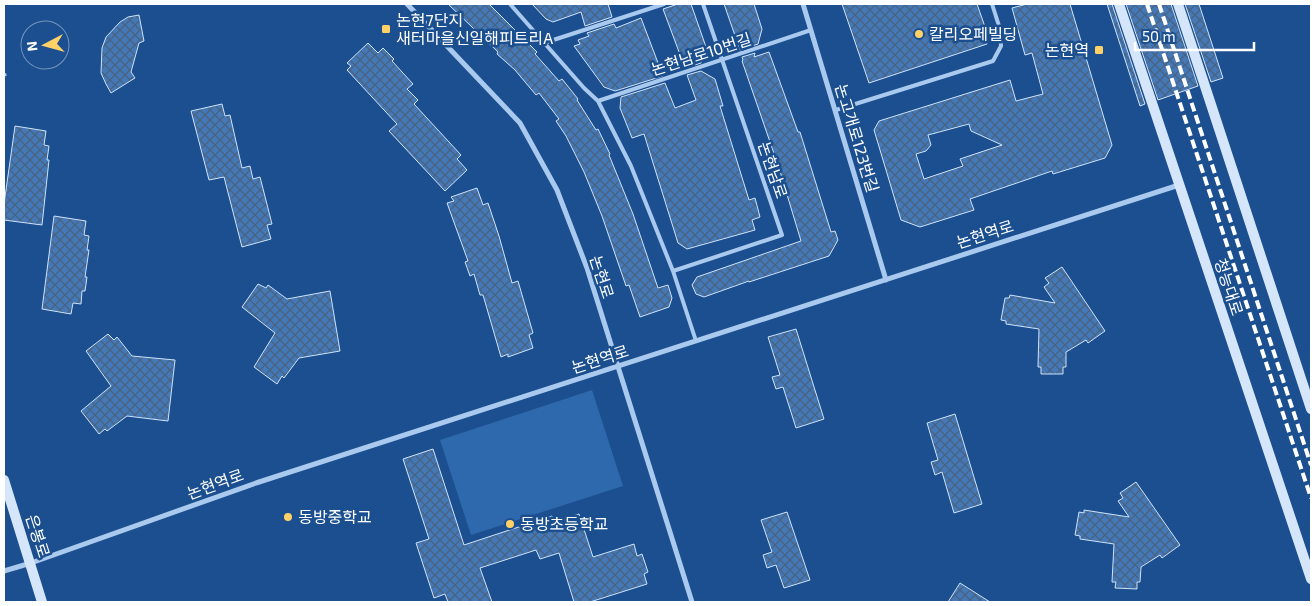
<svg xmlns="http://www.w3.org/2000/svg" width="1315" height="606" viewBox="0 0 1315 606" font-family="'Exo 2','Noto Sans KR',sans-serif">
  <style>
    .green { fill: #2e69ad }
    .building { fill: url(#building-cross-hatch); stroke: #cfe3fa; fill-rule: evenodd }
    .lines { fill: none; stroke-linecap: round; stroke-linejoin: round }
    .path { stroke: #a9c9ee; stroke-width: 3; stroke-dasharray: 2.5 4; stroke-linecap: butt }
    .lane { stroke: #a9c9ee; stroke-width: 4 }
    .street { stroke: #a9c9ee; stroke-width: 5 }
    .secondary { stroke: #d6e6fa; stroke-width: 10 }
    .rail { stroke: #fff; stroke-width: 4; stroke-dasharray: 9 4; stroke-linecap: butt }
    .poi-dot { fill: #ffd166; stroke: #1b4f8f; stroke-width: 2 }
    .labels { text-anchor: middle; stroke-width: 5; stroke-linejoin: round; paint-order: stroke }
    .poi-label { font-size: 16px; fill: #fff; stroke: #1b4f8f; text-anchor: start }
    .street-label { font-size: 16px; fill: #fff; stroke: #1b4f8f }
  </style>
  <defs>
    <pattern id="building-cross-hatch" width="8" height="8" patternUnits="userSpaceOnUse" patternTransform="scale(1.25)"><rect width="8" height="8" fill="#4478b7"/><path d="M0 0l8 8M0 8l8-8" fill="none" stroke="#486282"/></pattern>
  </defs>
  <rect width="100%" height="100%" fill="#1b4f8f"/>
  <path class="green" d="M592,390L623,486L471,535L440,440Z"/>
  <path class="building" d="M448,4H489L537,52L535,54L559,81L562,79L578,99L577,100L596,130L598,129L610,154L609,155L633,214L658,288L668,285L672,298L669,307L640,317L629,285L626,286L602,216L584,172L566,136L556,121L559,119L539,93L536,95L515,70L497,54L498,52Z
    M532,4H608L612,17L585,26L581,12L553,22L546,19Z
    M678,4H691L706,47L701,63L685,68L663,9Z
    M724,4H754L762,29L758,44L740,50Z
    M842,4H977L984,24L987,44L869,83Z
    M1027,4H1070L1112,145L1105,158L1053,174L1052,171L970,199L974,210L920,227L901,220L874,130L879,121L1010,80L1016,101L1043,94L1032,53L1025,55L1012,8ZM969,124L971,131L1002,145L960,159L963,166L924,179L916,154L926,151L931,145L928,135Z
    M1107,4H1112L1145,104L1140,106Z
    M1126,4H1171L1198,86L1158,100Z
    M1185,4H1199L1223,78L1211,82Z
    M139,15L144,41L139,43L131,72L135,78L111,93L106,84L101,73L102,48L106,37L120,22L128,17Z
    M641,18L663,76L615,91L604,87L574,46L580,44L578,40L589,36L587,33L614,24L616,28Z
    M368,43L378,53L383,48L394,59L392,61L413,84L407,89L418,100L414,104L461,155L457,159L467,170L445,191L389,131L397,124L347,70L351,66L347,63Z
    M769,52L798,132H800L831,232L835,231L838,240L829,256L749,282V281L704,297L696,294L692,285L697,277L801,241L779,168L742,61L743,60L742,57L755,53L754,57Z
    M701,71L715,79L723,106H720L749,200L755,198L760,217L752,220L755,230L687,249L678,243L644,134L632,138L620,108L621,97L665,83L675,108L696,100L687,75Z
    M222,104L225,116L230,115L242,168L250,166L253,179L260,177L272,224L267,225L271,239L242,247L224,177L209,180L191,111Z
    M15,126L46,131L44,145L49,146L47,160H49L42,225L4,220V204Z
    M477,188L483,205L488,203L499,236L512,283L518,281L533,333L529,335L533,348L508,357V354L501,357L483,295H480L474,274L470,276L465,262L468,261L447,203L454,201L451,197Z
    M54,216L86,221L84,235L89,236L87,250H89L85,277H87L85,291H82L81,304L73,303L71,314L42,309Z
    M1062,267L1105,331L1088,343L1086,340L1066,352V367H1063V374H1041V367H1038L1039,329L1006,324V321L1001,320L1005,298H1009L1010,295L1055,303L1044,287L1049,283L1045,278Z
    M258,284L266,288L268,285L287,299L330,291L340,351L299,358L284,378L282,376L277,384L254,367L275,333L242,307Z
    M796,329L824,419L796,428L783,387L776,389L772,377L780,375L768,337Z
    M108,334L114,340L117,337L132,356L175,360L168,421L127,416L107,431L105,429L99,434L81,411L111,386L86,351Z
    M955,414L982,504L954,513L942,472L935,475L931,462L938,460L927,423Z
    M433,449L464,545L552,516L554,522L579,514L593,557L634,544L637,556L642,554L648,572L644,574L647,584L590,602H574L559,553L540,559L536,550L480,568L492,602H448L445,594L434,598L416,543L429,539L403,459Z
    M1136,482L1180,545L1162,558L1160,555L1141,567L1140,582H1137V589L1115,588L1116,582H1112L1114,544L1080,539V536L1075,535L1079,512L1084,513V510L1129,517L1118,501L1123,498L1120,493Z
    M787,512L810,580L784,588L776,565L767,568L763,555L772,552L761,520Z
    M960,583L990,602H948Z"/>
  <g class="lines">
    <path class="path" d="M4,75L8,74"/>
    <path class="lane" d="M510,4L584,88L598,101L631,166L673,271L696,341
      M544,43L664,4
      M598,101L811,30
      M836,110L993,61L1001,46L1000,29L992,4
      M673,271L782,235L703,4"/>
    <path class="street" d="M407,4L520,123L557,190L587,268L692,602
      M803,4L886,280
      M4,571L31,563L256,483L1179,185"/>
    <path class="secondary" d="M1119,4L1311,579
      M1178,4L1311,409
      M4,480L42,602"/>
    <path class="rail" d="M1147,4L1311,498
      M1159,4L1311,465"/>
  </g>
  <g class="poi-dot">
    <rect x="381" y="24" width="10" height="10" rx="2.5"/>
    <circle cx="919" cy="34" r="5"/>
    <rect x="1094" y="45" width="10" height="10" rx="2.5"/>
    <circle cx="288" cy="517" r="5"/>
    <circle cx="510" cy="524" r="5"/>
  </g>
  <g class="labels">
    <g class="poi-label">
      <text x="396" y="26">논현7단지<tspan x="396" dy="18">새터마을신일해피트리A</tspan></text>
      <text x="929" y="40">칼리오페빌딩</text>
      <text x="1089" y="56" text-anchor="end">논현역</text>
      <text x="298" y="523">동방중학교</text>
      <text x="520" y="530">동방초등학교</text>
    </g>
    <g class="street-label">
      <text transform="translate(701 54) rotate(-18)" y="6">논현남로10번길</text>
      <text transform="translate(857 138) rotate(73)" y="6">논고개로123번길</text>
      <text transform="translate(773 170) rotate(71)" y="6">논현남로</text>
      <text transform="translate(985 234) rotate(-18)" y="6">논현역로</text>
      <text transform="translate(602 277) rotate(72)" y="6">논현로</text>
      <text transform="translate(1229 287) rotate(72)" y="6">청능대로</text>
      <text transform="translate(600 359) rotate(-18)" y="6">논현역로</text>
      <text transform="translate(215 484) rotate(-20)" y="6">논현역로</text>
      <text transform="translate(38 536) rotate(72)" y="6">은봉로</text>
    </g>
  </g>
  <rect width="1315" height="606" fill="none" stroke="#ffffff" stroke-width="10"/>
  <g transform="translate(45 45) rotate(264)"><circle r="24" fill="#1b4f8f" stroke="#7695bc"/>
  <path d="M0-4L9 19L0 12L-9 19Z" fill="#ffd166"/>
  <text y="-8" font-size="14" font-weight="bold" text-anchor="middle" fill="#ffffff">N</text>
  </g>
  <path d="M1135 42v8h119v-8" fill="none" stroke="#ffffff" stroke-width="2.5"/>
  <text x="1142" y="42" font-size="15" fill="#ffffff" stroke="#1b4f8f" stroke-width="4" paint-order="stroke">50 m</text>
</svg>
